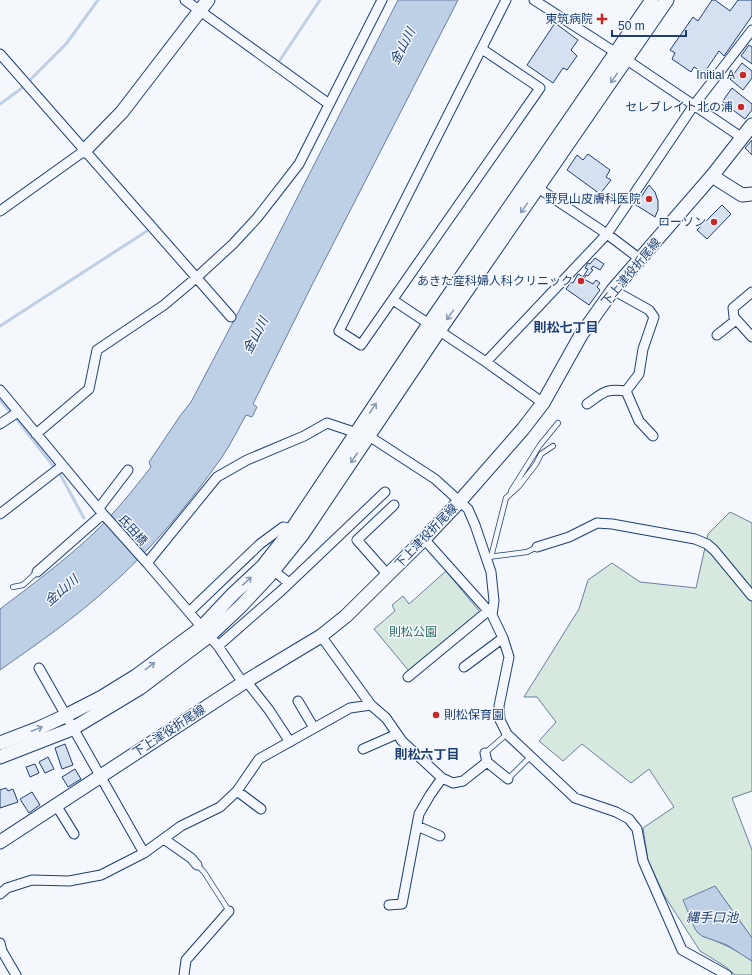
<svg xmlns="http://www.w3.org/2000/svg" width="752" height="975" viewBox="0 0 752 975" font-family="Arial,'Noto Sans JP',sans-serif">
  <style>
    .green { fill: #d7e8df; stroke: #687fa3 }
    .water { fill: #bed0e5; stroke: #687fa3 }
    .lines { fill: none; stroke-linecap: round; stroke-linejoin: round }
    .stream { stroke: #bed0e5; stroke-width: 3 }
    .building { fill: #d5e0f0; stroke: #1d3f73 }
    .lane-casing { stroke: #1d3f73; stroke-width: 6 }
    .street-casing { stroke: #1d3f73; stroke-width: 11 }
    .secondary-casing { stroke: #1d3f73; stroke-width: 15 }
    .lane { stroke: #f4f7fb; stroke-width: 4.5 }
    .street { stroke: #f4f7fb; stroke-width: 9 }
    .secondary { stroke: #f4f7fb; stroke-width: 13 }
    .oneway { stroke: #889bb7 }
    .poi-dot { fill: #c62828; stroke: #f4f7fb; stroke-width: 1.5 }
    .labels { text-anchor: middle; stroke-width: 3; stroke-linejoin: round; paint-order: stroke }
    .poi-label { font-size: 12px; fill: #1d3f73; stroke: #f4f7fb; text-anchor: end }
    .street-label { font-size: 12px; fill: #1d3f73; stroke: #f4f7fb }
    .park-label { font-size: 12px; fill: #2c6c60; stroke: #f4f7fb }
    .water-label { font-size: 13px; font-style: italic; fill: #1d3f73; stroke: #f4f7fb }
    .neighbourhood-label { font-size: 13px; font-weight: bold; fill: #1d3f73; stroke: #f4f7fb }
  </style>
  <rect width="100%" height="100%" fill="#f4f7fb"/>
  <path class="green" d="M730,512L752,523V791L732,798L752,850V938L715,886L702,936C722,943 735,949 752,961V975H735L726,967L700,951L664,895L648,860L643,828L674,807L649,769L631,783L582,744L563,761L539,741L556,722L537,697H524L579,609L588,580L612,563L640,582L696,588L708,534Z
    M446,571L480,612L409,671L374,629L395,611L392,605L403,596L409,604Z"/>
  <path class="water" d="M398,0H458L312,285L253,404L257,407L252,417L246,415C238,429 231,444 222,457C189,504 152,549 109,587C75,618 37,644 0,670V609C32,585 64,561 93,534C114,514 133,490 151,467L149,462L180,416L191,402L261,269Z
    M715,886L752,938V961L727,945L702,936L698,933L695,929L683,900Z"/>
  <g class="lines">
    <path class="stream" d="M280,60L320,0
      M31,79L66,44L98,0
      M0,104L22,88
      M0,326L147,231
      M0,400L10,412
      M15,417L61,476L84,518"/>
  </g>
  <path class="building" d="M712,0H715L730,11L738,0H752V16L724,56L719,51L704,73L694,67L691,72L672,59L675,53L670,50L693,17L698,21Z
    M555,23L578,40L571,50L577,56L567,70L563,68L553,83L527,65Z
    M749,45L752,47V64L741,56Z
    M742,63L752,71V78L743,90L730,79Z
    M732,88L752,104V110L745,119L722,102Z
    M752,140V155L745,148Z
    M588,154L610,170L606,177L611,180L600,194L567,170L577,155L583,160Z
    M649,185L655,192L658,201V210L655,217L636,205Z
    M722,205L731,214L707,239L697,230Z
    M595,258L604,264L600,270L593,266L591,269L593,270L588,276L586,275L584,279L593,284L596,280L600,283L597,287L600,290L589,305L566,289L571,282L573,283L578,274L583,277L588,269L585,268L588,263L590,264Z
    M65,744L73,765L62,769L55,748Z
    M48,757L54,769L45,773L39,762Z
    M35,764L39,773L30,777L26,767Z
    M75,769L81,779L68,787L62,777Z
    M6,788L8,791L13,789L18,802L0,808V790Z
    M32,792L40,805L29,813L20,799Z"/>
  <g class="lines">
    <g class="lane-casing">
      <path id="lane" d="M511,491L540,445L558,423
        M488,557L527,552L537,547
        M491,557L506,498L519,486L536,464L541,454L553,446
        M13,587L23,585L37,572
        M485,753L507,734
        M508,779L531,756
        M197,865L204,872L229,911"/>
    </g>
    <g class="street-casing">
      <path id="street" d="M185,0L329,104
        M534,0L621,56L741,137
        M482,49L540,88L361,345L339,331L506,0
        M0,54L231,317
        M538,188L607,234L640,259
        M0,211L84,151
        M613,290L649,310L654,317L643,349L639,374L626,391
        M752,292L733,308L734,317L752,337
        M393,300L486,362L543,403
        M717,335L736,320
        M486,362L607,234L694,105L752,30
        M0,390L103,514L147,563L218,646L243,683
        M626,391L639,421L653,436
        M587,404C603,393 605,388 626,391
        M0,424L18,412
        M36,434L89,389L97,350L164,305L196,278L233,244L257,218L299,164L382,0
        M99,508L128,470
        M0,514L62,466
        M424,539L492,615L503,638L509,657L499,706L500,720L507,734L575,798L616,812L629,819L637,829L643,861L682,950L727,975
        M537,547L569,537L597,523L612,524L695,539L707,544L714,550L752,596
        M147,563L217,477L247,460L304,436L327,423L369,437L375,440L435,479L468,509L475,525L491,572L494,601L492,615
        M274,571L289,583
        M37,572L103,514
        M388,575L357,540L394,505
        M189,612L260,544L283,527L292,529
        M321,636L371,705L386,718L402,741L442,778L453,783L463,781L487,762L485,753
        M218,646L282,590L385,492
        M464,667L503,638
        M39,668L144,853
        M408,677L488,611
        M247,682L269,710L290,742
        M298,701L314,728
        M363,749L397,734
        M487,762L508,779
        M237,791L261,809
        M56,805L74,834
        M417,826L440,836
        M164,839L191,858L197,865
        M0,894L7,888L32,880L69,881L101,875L144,853L181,826L220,807L237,791L259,759L350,708L371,705
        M389,905L402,904L419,814L430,795L442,778
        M0,943L2,951L16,975
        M184,975L186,960L229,911"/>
    </g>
    <g class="secondary-casing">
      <path id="secondary" d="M84,151L122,112L208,0
        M712,176L742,195L752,194
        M0,743L39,728L65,716L102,697L136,676L201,628L233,594L263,566L292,529L429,324L652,0
        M0,757L72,729L140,688L209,636L240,607L269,576L302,535L439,331L667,0
        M0,842L243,683L321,636L346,616L424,539L460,501L523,429L543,403L581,335L613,290L712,176L752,125"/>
    </g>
    <use href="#lane" class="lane"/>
    <use href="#street" class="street"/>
    <use href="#secondary" class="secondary"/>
  </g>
  <defs><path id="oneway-shaft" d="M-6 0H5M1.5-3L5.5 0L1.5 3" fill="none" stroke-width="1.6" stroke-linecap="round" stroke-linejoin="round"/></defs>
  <g class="oneway">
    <use href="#oneway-shaft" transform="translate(614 78) rotate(125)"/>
    <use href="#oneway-shaft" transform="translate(524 208) rotate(125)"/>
    <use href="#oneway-shaft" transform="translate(450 315) rotate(125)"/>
    <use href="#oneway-shaft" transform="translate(373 408) rotate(-56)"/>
    <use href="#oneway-shaft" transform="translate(354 458) rotate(124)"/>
    <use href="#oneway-shaft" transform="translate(247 581) rotate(-43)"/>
    <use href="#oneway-shaft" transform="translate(150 666) rotate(-37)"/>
    <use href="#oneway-shaft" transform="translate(37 729) rotate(-22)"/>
  </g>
  <g class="poi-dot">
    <path d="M600 13h4v4h4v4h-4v4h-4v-4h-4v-4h4z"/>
    <circle cx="743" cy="75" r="4"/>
    <circle cx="741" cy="107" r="4"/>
    <circle cx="649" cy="199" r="4"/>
    <circle cx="714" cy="222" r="4"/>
    <circle cx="581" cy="281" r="4"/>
    <circle cx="436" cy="715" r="4"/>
  </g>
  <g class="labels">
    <g class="poi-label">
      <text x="593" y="23">東筑病院</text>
      <text x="735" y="79">Initial A</text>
      <text x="733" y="111">セレブレイト北の浦</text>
      <text x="641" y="203">野見山皮膚科医院</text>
      <text x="706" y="226">ローソン</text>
      <text x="573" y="285">あきた産科婦人科クリニック</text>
      <text x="444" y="719" text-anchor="start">則松保育園</text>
    </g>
    <g class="street-label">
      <text transform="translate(631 272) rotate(-50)" y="4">下上津役折尾線</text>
      <text transform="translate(133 530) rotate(48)" y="4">氏田橋</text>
      <text transform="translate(426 536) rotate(-46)" y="4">下上津役折尾線</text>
      <text transform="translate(169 731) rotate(-33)" y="4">下上津役折尾線</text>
    </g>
    <g class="park-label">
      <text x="413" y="636">則松公園</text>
    </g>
    <g class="water-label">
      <text transform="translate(402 46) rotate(-63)" y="5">金山川</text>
      <text transform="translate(255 335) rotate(-63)" y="5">金山川</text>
      <text transform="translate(61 590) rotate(-41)" y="5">金山川</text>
      <text x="712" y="922">縄手口池</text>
    </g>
    <g class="neighbourhood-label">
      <text x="566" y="332">則松七丁目</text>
      <text x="427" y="759">則松六丁目</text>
    </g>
  </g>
  <path d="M612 30v6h74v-6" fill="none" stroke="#1d3f73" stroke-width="2"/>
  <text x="618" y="30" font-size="12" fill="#1d3f73" stroke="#f4f7fb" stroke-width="3" paint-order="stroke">50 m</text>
</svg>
